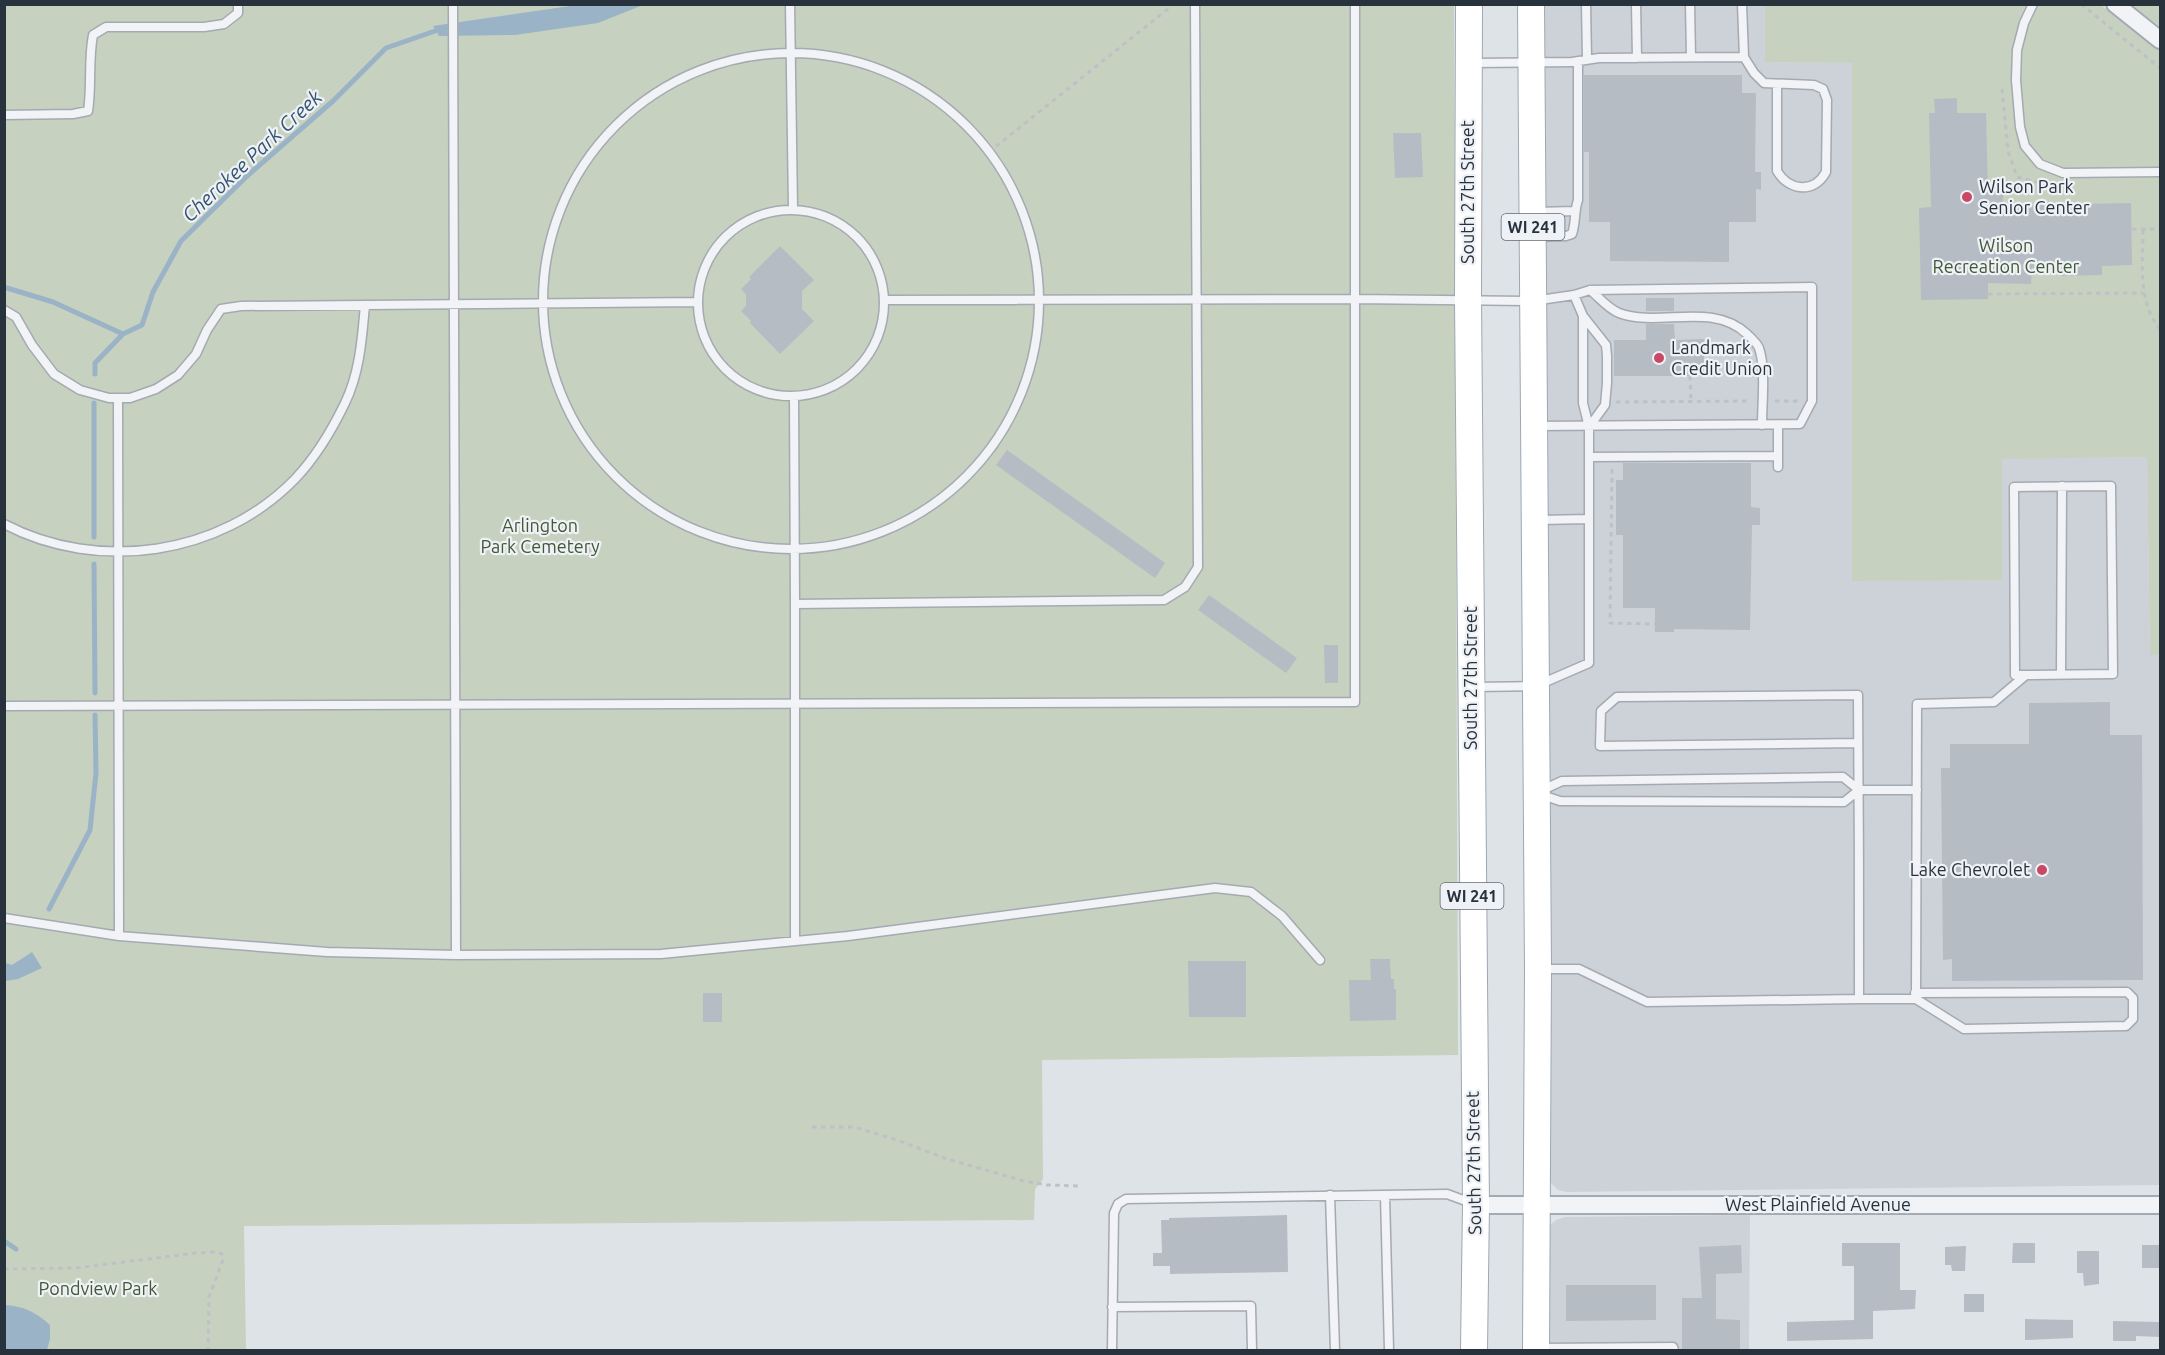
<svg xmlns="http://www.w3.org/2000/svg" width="2165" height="1355" viewBox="0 0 2165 1355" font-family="Ubuntu,sans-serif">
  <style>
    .built { fill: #cdd2d9 }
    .green { fill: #c6d1c0 }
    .water { fill: #9bb3c6 }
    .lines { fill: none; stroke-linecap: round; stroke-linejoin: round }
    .stream { stroke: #9bb3c6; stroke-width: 5 }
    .building { fill: #b6bcc4 }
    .lane-casing { stroke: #a4aab1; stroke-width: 11 }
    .street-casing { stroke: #a4aab1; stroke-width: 20 }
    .primary-casing { stroke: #9ea8b2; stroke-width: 28 }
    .path { stroke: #bdc1c6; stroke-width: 3; stroke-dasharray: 4.5 4.5; stroke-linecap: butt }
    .lane { stroke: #f1f3f6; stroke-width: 8 }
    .street { stroke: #f1f3f6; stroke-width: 16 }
    .primary { stroke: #fff; stroke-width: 26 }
    .poi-dot { fill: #c84866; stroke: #eef1f5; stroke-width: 2 }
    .labels { text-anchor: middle; stroke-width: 4.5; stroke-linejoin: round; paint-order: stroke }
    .shield { fill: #eef1f5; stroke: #636b74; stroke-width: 1.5 }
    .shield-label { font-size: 16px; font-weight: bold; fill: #28323d }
    .poi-label { font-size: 18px; fill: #28323d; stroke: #eef1f5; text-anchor: start }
    .street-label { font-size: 18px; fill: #28323d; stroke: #eef1f5 }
    .park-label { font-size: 18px; fill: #405936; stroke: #eef1f5 }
    .water-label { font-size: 20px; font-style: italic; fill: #345470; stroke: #eef1f5 }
  </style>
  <rect width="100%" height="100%" fill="#dee3e7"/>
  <path class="built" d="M1543,5H1765V62L1852,63V581L1918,580L2002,458L2147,457L2150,654H2160V1185L1566,1192L1558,1190L1551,1183L1547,1175Z
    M1750,1215L1749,1350H1548V1232L1550,1225L1556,1220L1565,1217Z"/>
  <path class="green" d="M5,5H1454L1458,1055L1042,1060L1043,1179L1035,1189L1034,1220L244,1226L246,1350H5Z
    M1765,5H2101L2160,51V654L2150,655L2147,457L2002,459V580L1852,581V63L1765,62Z
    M2132,5H2160V27Z"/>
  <path class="water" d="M577,5H643L598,23L515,35L439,36L433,26Z
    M32,952L42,968L18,979L5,981V963L12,965Z
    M4,1305C23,1306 36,1312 50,1325V1339L47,1350H5Z"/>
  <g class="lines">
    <path class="stream" d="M7,288L53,302L123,334L142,325L153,292L181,241L247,176L333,101L386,48L435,31
      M95,374V363L123,334
      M94,537V403
      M94,564L95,693
      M49,909L90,830L96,773L95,715
      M4,1241L16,1249"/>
  </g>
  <path class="building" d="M1584,75H1742V93H1756L1755,172H1761V190L1756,189V222H1729V262L1610,261V222H1589V152H1584Z
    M1957,98V113H1986L1988,191H2003V206L2131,203L2132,265L2102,266V275L2060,276V267L2032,268L2031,284L1988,283V299L1921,300L1919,208L1931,207L1929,113H1935L1934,99Z
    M1393,133H1421L1423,177L1395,178Z
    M780,246L814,280L802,291V309L814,321L780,354L750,323L751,321L741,311L746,306V294L741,289L751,279L749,277Z
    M1646,298H1674V311H1646Z
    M1646,324H1674L1675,340L1704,339V376H1614V340H1646Z
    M1007,450L1165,563L1155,578L996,465Z
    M1623,463H1751V507L1760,508V525H1752L1750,630L1674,629V632H1655V608H1623V535H1616V480H1623Z
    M1209,595L1297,658L1286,673L1198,610Z
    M1324,645H1338V683H1325Z
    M2110,702V735H2142L2143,980L1952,981V959L1943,960L1941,768H1950V744H2029V703Z
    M1370,959H1390L1391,979H1394V989H1396V1020L1350,1021L1349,980H1371Z
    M1188,961H1246V1017H1189Z
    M703,993H722V1022H703Z
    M1287,1215L1288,1272L1170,1274V1266H1153V1253H1162L1161,1220H1169V1218Z
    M1842,1243H1900V1290H1916L1915,1309L1873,1311V1339L1787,1341V1322L1854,1320V1266H1842Z
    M2013,1243H2035V1263H2012Z
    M1741,1245L1742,1273L1716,1274V1319L1740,1320V1350H1682V1298H1702L1699,1247Z
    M2142,1245H2160V1268H2142Z
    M1966,1246L1965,1271H1952L1951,1265H1945V1247Z
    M2077,1251H2099V1284L2084,1286L2083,1273H2077Z
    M1566,1285H1656V1320L1566,1321Z
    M1964,1294H1984V1312H1964Z
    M2025,1319L2073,1320V1338L2025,1340Z
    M2113,1321L2160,1322V1337L2136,1336V1341H2113Z"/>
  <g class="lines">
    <g class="lane-casing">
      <path id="lane" d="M453,4L456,955
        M790,4L793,209
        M1586,4L1587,59
        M1636,4L1637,58
        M1690,4L1691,57
        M1742,4L1744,57L1754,73L1764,83L1814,85L1823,89L1827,100L1826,172C1814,194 1789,191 1777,171V84
        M2033,4L2024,23L2017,50L2016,80L2020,127L2025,146L2040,164L2063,173L2160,172
        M543 301a248 248 0 1 1 496 0a248 248 0 1 1-496 0Z
        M1472,63L1572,62L1599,58L1744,57
        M4,115L73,114L88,111C92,86 88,61 93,35L106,27H204L224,24L238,13V4
        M698 303a93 93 0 1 1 186 0a93 93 0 1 1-186 0Z
        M1536,212L1574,211
        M1536,237L1566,236L1572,234C1576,223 1574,211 1578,200V61
        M1590,290C1599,297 1608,309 1619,313C1659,328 1712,301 1747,334C1751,338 1757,343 1759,348C1766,368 1762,403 1762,425
        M885,300L1355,299L1533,301L1574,295L1590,290L1812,287V401L1800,424L1536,426
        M4,310L16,317L32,345L54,374L80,390L109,398H130L156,389L178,375L196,354L207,330L221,309L241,306L698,302
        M1583,316L1606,345L1607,356V383L1605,405L1589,427
        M794,396L795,604L1164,600L1185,587L1198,567L1195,4
        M118,398L119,936
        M1778,425V467
        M1589,457L1778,456
        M1539,520L1589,519
        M4,524C98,573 220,556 295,479C316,457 332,430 345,403C360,372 362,338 365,305
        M2061,674L2062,486
        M1474,687L1536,686L1589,663V427L1583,403V316L1574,295
        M4,706L1355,702V4
        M1843,777L1859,790L1844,802L1560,801L1536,793L1562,781Z
        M1859,790H1917
        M4,918L119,936L327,952L456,955L661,954L848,936L1215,888L1251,892L1282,916L1320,960
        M795,941V604
        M1541,969H1579L1647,1002L1859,999C1859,898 1859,796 1858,695L1617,697L1601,711L1600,746L1858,743
        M1915,993L2127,992L2133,998V1019L2126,1026L1964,1029L1916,999
        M1859,999H1916L1917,704L1994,702L2026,675L2113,674L2111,486L2014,487L2015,675H2026
        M1330,1195L1335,1350
        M1385,1195L1389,1350
        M1112,1307L1251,1306L1252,1350
        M1540,1348L1673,1347L1674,1350
        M1112,1350L1114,1213L1118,1204L1126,1199L1447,1194L1474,1204"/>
    </g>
    <g class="street-casing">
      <path id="street" d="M2115,4L2160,40
        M1476,1205H2160"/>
    </g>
    <g class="primary-casing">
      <path id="primary" d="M1469,4L1468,299L1476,1205L1474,1350
        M1531,4L1538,969L1536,1350"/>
    </g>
    <path class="path" d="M2081,4L2160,68
      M2002,89L2008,151L2017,177L2048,185H2057
      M989,152L1174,4
      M2132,229H2160
      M2143,230C2143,264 2137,301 2160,329
      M1988,294L2143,293
      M1690,376L1691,401
      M1775,401H1799
      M1616,402L1751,401
      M1612,469L1610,623L1655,624
      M812,1127H854L897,1140L947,1159L1024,1181L1047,1185L1081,1186
      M4,1269L76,1268L196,1253L215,1252L222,1254L223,1260L209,1297L208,1350"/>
    <use href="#lane" class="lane"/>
    <use href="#street" class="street"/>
    <use href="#primary" class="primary"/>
  </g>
  <g class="poi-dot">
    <circle cx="1967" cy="197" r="6"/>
    <circle cx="1659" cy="358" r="6"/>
    <circle cx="2042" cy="870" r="6"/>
  </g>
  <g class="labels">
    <g class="shield">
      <rect x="1501.5" y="214" width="63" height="26" rx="4.5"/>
      <rect x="1440.5" y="883" width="63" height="26" rx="4.5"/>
    </g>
    <g class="shield-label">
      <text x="1533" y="233">WI 241</text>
      <text x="1472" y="902">WI 241</text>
    </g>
    <g class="poi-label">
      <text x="1979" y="193">Wilson Park<tspan x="1979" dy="21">Senior Center</tspan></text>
      <text x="1671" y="354">Landmark<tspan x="1671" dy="21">Credit Union</tspan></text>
      <text x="2030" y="876" text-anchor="end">Lake Chevrolet</text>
    </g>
    <g class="street-label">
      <text transform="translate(1468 192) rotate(-90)" y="6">South 27th Street</text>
      <text transform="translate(1471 678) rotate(-90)" y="6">South 27th Street</text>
      <text transform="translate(1474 1163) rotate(-91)" y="6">South 27th Street</text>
      <text x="1818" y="1211">West Plainfield Avenue</text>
    </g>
    <g class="park-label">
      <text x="2006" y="252">Wilson<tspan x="2006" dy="21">Recreation Center</tspan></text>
      <text x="540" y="532">Arlington<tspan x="540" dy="21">Park Cemetery</tspan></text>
      <text x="98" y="1295">Pondview Park</text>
    </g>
    <g class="water-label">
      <text transform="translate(252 156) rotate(-43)" y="7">Cherokee Park Creek</text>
    </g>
  </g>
  <rect width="2165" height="1355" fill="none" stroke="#28323d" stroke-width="12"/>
</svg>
